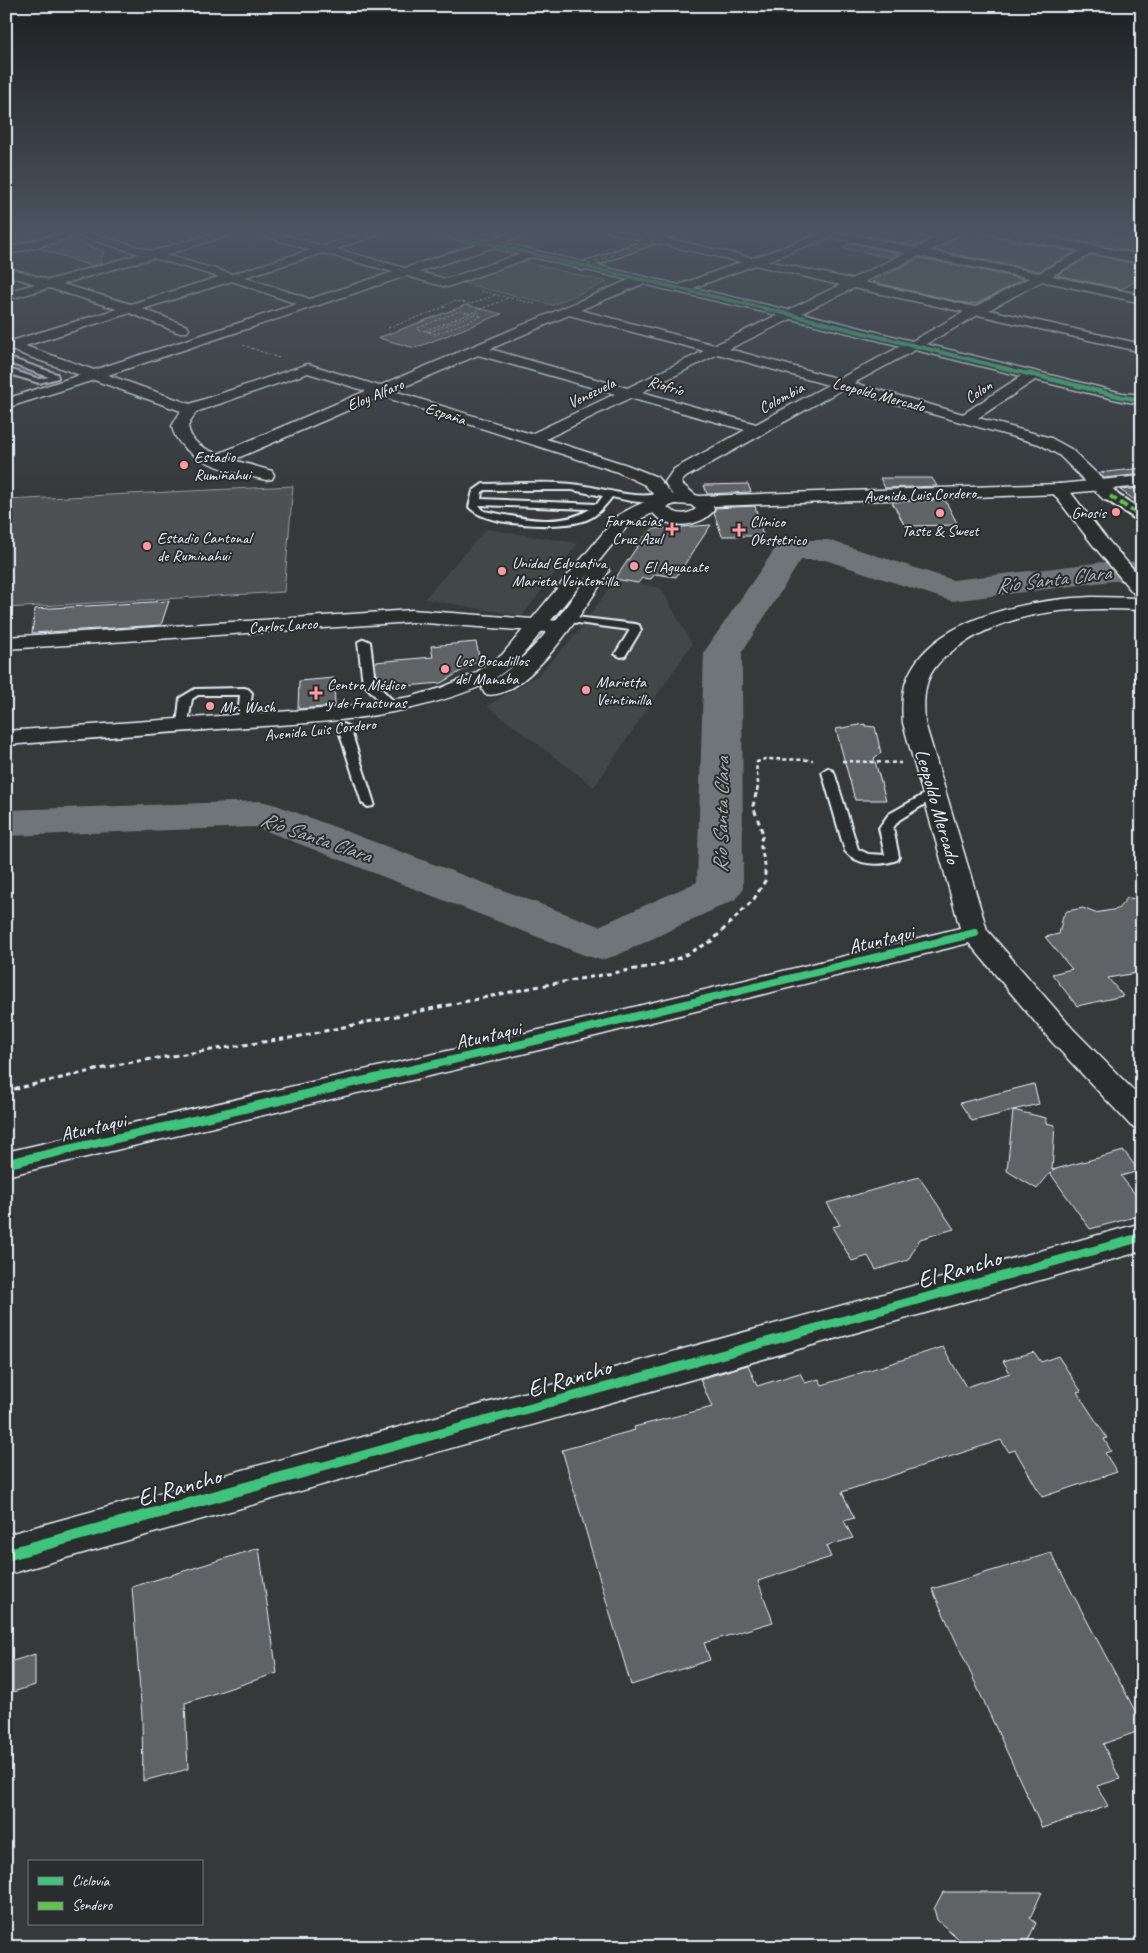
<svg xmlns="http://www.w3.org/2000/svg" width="1148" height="1953" viewBox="0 0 1148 1953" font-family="Caveat,sans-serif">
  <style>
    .built { fill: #424647 }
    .green { fill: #4d5152; stroke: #9aa1a5 }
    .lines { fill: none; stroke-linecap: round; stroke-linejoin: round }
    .river { fill: #707579; fill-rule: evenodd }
    .building { fill: #5f6365; stroke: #e8f1f8 }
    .service-casing { stroke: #e8f1f8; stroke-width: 4 }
    .pedestrian-casing { stroke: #e8f1f8; stroke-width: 4 }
    .minor-casing { stroke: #e8f1f8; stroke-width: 3 }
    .tertiary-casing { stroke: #e8f1f8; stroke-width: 3 }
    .secondary-casing { stroke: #e8f1f8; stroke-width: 3 }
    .path-far3 { stroke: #e8f1f8; stroke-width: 1; stroke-dasharray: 2.5 2; stroke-linecap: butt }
    .path-far2 { stroke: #e8f1f8; stroke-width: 2.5; stroke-dasharray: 4 3; stroke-linecap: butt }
    .path-far1 { stroke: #e8f1f8; stroke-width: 3; stroke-dasharray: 5 4; stroke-linecap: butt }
    .path { stroke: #e8f1f8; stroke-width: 4; stroke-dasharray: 6 4.5; stroke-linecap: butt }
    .service { fill: #2a2d2e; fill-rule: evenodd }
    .pedestrian { fill: #2a2d2e; fill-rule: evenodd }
    .minor { fill: #2a2d2e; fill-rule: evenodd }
    .tertiary { fill: #2a2d2e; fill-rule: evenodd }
    .secondary { fill: #2a2d2e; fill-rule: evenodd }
    .quiet-far1 { stroke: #63c152; stroke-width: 3; stroke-dasharray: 5.5 3; stroke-linecap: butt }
    .quiet { stroke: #63c152; stroke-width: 4; stroke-dasharray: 8 4; stroke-linecap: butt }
    .cycleway-far4-casing { stroke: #2a2d2e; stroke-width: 5 }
    .cycleway-far3-casing { stroke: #2a2d2e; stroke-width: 6 }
    .cycleway-far2-casing { stroke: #2a2d2e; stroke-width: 11 }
    .cycleway-far1-casing { stroke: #2a2d2e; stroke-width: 12 }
    .cycleway-casing { stroke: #2a2d2e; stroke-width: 15 }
    .cycleway-far4 { stroke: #40c37c; stroke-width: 4 }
    .cycleway-far3 { stroke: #40c37c; stroke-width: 4.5 }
    .cycleway-far2 { stroke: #40c37c; stroke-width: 8 }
    .cycleway-far1 { stroke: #40c37c; stroke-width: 9 }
    .cycleway { stroke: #40c37c; stroke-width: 12 }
    .poi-dot { fill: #ff9aa2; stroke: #2a2d2e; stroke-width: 2 }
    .labels { text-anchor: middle; stroke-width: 4; stroke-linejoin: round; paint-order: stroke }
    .far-street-label { font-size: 16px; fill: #e8f1f8; stroke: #2a2d2e }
    .far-poi-label { font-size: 16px; fill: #e8f1f8; stroke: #2a2d2e; text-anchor: start }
    .street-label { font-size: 20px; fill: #e8f1f8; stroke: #2a2d2e }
    .water-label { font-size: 21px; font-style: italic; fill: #acb3b8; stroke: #2a2d2e }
    .near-street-label { font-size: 24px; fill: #e8f1f8; stroke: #2a2d2e }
  </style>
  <rect width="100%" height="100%" fill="#35393a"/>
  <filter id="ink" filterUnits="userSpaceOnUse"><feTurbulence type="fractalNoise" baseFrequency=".02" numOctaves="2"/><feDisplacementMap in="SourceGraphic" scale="10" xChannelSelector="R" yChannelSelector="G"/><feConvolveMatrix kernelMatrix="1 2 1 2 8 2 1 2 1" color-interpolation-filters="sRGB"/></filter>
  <g filter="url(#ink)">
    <path class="built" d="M486,529L578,543L522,616L424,599Z
      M615,579L661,588L692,644L594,787L487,706L538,675L580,630Z"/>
    <path class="green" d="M521,261L607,282L552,305L463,283Z
      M293,486L284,592L6,608V500Z"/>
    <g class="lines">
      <path class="river" d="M791,540H828L953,580L1112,561L1142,562V582L1112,581L951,601L825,560H801L742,652L743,889L736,899L618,955L601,960L584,955L256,827L6,836V810L261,801L276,805L599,926L697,882L704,652L779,543Z"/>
    </g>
    <path class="building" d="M6,230H51L56,233L20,242L6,238Z
      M880,230H894L933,238L916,246L868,236Z
      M969,230H980L987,235L1075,252L1039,271L934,250Z
      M1021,230H1084L1142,241V253Z
      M73,239L104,252L100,263L91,266L38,248Z
      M852,243L900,254L892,258L843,248Z
      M1092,255L1142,265V277L1122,289L1057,275Z
      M919,258L1024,279L978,303L969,304L872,282Z
      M466,305L502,314L415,348L378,338Z
      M1142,468V474L1104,478L1099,473Z
      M880,478H932L937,486L885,488Z
      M748,484L751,492L707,494L704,485Z
      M1142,488V505L1120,490Z
      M945,500L958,525L905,526L892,502Z
      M755,506L763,536H722L714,513L715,508Z
      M711,525L676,577L655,574L651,579L642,578L638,583L615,579L643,538L653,529Z
      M169,601L161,625L32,633L35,609Z
      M476,642L480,660L441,683L383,688L377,682L375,662L433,657L431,646Z
      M334,678L335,706L298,709L299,681Z
      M865,724V726L875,727L881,753L874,758L886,800H855L836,729Z
      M1127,898L1142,899V972L1108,978L1123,996L1077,1006L1052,974L1072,969L1045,937L1059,934L1063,916L1067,911L1083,908L1095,913L1118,909Z
      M1034,1084L1039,1104L1013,1110L1046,1118V1123L1055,1125L1052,1170L1124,1151L1139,1171L1121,1176L1142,1203V1215L1090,1229L1050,1173L1037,1189L1007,1171L1013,1111L972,1121L960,1103Z
      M919,1177L954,1229L920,1239L908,1260L876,1270L868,1256L852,1261L832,1227L840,1225L827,1203Z
      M943,1347L966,1387L1010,1373L1003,1361L1034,1352L1041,1362L1058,1356L1081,1391L1077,1392L1107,1438L1104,1439L1111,1451L1105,1453L1117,1472L1042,1497L1015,1450L1009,1452L1001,1440L842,1492L854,1518L844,1521L853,1538L826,1546L831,1557L758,1581L773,1622L704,1643L710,1660L631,1685L562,1450L635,1430L634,1427L712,1407L700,1379L748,1365L757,1386L800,1373L805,1383L819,1379L822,1385Z
      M259,1548L277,1673L185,1703L188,1769L143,1781L142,1716L132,1587Z
      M1051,1553L1142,1724V1730L1103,1744L1120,1779L1097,1786L1108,1806L1042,1828L932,1589Z
      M35,1654V1685L13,1692V1661Z
      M943,1892H1042L1030,1918L1036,1923L1025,1947H968L937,1920L934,1909Z"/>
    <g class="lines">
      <g class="service-casing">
        <path id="service" d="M6,357L57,374L58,378L39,383L6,373V368L39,379L49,377L6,362Z
          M483,484C512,484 543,481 572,484C604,487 632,501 664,493L669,496C654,507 629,501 612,497C604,507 597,516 586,520C562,529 486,527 469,507L473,491ZM485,490H572L603,496L597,504L481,499L482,492ZM479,505L590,509C559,529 518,517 484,511Z
          M567,616L635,624L639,625L641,630L625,656L621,657L615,654L630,630L563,621L562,619L563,617Z
          M364,639L370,642L375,682L395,703L397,706L395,709H387L363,683L358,642Z
          M1142,669V681L1136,678V672Z
          M244,688L248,689L252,693L248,723H240L238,720L240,695H198L192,699L187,728L183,729L177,725L180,698L195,689Z
          M344,724L350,728L374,803L373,806L368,807L362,803L338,728Z
          M828,768L834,772L858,849L868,854L885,855L879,828L889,814L930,791H940L941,794L899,820L893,828L899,857L897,860C880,866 857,866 845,851L822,772Z"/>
      </g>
      <g class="pedestrian-casing">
        <path id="pedestrian" d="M674,230H690L585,269L581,270L576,267L577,265Z
          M1110,492L1115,493L1142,510V521L1137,520L1105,499L1103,496L1105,493Z"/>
      </g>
      <g class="minor-casing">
        <path id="minor" d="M76,230L83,231L153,251L226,230H245L166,255L232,274L310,250L246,230H266L323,246L373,230H391L336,249L405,268L477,244L427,232L426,230H447L489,240L519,230H537L503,243L679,285L741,262L612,233L607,230H629L753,258L817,235L807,230H840V232L916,248L952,230H967L929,251L1039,273L1090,246L1094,248L1096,250L1094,252L1052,276L1142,295V303L1042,281L989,310L1142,344V352L978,315L926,344L1122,393L1142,395V404L1122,401L1035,380L978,418L1051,438L1071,449L1116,492L1119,496L1116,500L1110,501L1104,500L1059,455L1039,444L843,389L686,477L681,482L682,484L700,499L697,503C684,506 669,494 665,482L674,469L745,430L630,398L546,439L627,465L657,477L677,500L674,504L668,505L662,504L645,485L615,471L381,396L233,460L272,471L274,475L272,479L266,480C236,473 178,461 172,426L181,411L94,380L6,408V399L80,375L11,350L6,351V340L11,341L117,309L49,288L6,300V292L35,284L6,275V267L49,280L140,254L75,235L73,233ZM831,237L906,253L851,279L767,261ZM491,248L519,254L446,279L419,272ZM323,253L393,272L310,299L245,277ZM919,256L1029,278L975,307L864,282ZM532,257L629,280L379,386L308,364L190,404L108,375L406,276L447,287ZM153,258L219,277L131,304L62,284ZM755,265L840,285L788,310L693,288ZM232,281L297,304L94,370L25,346L130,313L177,332H187L189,329L187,326L143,309ZM643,284L777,315L715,345L580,310ZM854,288L964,312L912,341L802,313ZM569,315L704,351L627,388L490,349ZM791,319L901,346L839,379L729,349ZM915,350L1021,376L963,414L854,383ZM718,354L828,385L756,424L642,392ZM478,355L615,394L531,434L394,391ZM308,373L366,391L218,454C203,448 191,443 188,426L196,412Z
          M412,610L560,621L567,623L570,627L567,631L560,633L412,622L6,649V637Z
          M1142,1223V1251L6,1575V1535Z"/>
      </g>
      <g class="tertiary-casing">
        <path id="tertiary" d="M1059,484L1065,485L1105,537L1142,579V597L1135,595L1093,545L1053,493L1051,489L1053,485Z
          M1092,597L1142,598V610C1079,607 1018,608 964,643C951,651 935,663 929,678C923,692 924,708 925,723L987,930L1072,1028L1142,1099V1130L1131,1126L1052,1042L969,943L539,1050L6,1176V1152L539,1030L960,928L903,723C902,710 902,697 905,685C925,617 1033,599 1092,597Z"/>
      </g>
      <g class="secondary-casing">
        <path id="secondary" d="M74,230H94L93,232L6,255V248Z
          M982,230H1008L1142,255V263L987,233Z
          M1142,476V486L1059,494L713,506L714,510C701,528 667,530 653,513L629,524L594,567L600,565L607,567L609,571C590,601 526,704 485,694L482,689L488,683C404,720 322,722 232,728C157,733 82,739 6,745V731L335,708L410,697L441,688L474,674L502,655L617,516C640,502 672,489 699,496L1059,484ZM675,504L691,505L696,509C686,516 676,515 667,507ZM589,574C560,615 534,656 490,682L516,663Z"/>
      </g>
      <path class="path-far3" d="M480,291L535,304
        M388,328L446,307L443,306L455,301L471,304L496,295
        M425,331L415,329L460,311L470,313
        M429,332L425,331L509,298
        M429,332L480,312
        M429,332L436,334L482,316L474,314
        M243,345L279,358"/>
      <path class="path-far2" d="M842,761L901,763
        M757,791C760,781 755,773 757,762L765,759L813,760"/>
      <path class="path-far1" d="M14,1089L126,1063L296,1037L535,987L658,965L679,958L712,941L754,899L765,881V865L760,843L763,834L753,806L757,790"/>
      <path class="path" d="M6,1091L19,1088"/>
      <use href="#service" class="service"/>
      <use href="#pedestrian" class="pedestrian"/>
      <use href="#minor" class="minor"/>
      <use href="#tertiary" class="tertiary"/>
      <use href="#secondary" class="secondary"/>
      <path class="quiet-far1" d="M586,265L685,230"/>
      <path class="quiet" d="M1110,496L1142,517"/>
      <g class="cycleway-far4-casing">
        <path id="cycleway-far4" d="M431,230L792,315L1032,375"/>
      </g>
      <g class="cycleway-far3-casing">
        <path id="cycleway-far3" d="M1027,373L1122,397L1142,400"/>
      </g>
      <g class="cycleway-far2-casing">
        <path id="cycleway-far2" d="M327,1089L539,1040L975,933"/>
      </g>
      <g class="cycleway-far1-casing">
        <path id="cycleway-far1" d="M6,1164L333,1088
          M313,1469L1142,1237"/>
      </g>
      <g class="cycleway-casing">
        <path id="cycleway" d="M6,1555L317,1468"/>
      </g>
      <use href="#cycleway-far4" class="cycleway-far4"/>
      <use href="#cycleway-far3" class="cycleway-far3"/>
      <use href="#cycleway-far2" class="cycleway-far2"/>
      <use href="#cycleway-far1" class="cycleway-far1"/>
      <use href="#cycleway" class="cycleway"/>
    </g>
  </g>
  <linearGradient id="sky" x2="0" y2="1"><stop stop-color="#1d1f20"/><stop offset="0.46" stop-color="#4b5460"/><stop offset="1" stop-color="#4b5460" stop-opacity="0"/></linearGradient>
  <rect width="1148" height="504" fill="url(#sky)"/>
  <g class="poi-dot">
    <circle cx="184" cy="465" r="5"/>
    <circle cx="1116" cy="512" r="5"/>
    <circle cx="940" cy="513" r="5"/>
    <path d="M669.5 521.5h5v5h5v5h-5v5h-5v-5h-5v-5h5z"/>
    <path d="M736.5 522.5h5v5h5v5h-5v5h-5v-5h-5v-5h5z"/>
    <circle cx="147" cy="546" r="5"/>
    <circle cx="634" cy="566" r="5"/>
    <circle cx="502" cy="571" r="5"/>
    <circle cx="445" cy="669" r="5"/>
    <circle cx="586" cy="690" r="5"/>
    <path d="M313.5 685.5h5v5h5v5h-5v5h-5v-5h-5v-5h5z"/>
    <circle cx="210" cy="706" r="5"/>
  </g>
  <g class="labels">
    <g class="far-street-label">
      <text transform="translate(666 385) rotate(16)" y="6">Riofrío</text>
      <text transform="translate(978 391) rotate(-33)" y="6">Colon</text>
      <text transform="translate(591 392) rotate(-26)" y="6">Venezuela</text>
      <text transform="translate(375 394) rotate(-23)" y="6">Eloy Alfaro</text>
      <text transform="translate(879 394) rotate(15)" y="6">Leopoldo Mercado</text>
      <text transform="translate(781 397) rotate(-28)" y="6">Colombia</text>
      <text transform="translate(446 413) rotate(18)" y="6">España</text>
      <text transform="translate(920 494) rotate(-2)" y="6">Avenida Luis Cordero</text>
      <text transform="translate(283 625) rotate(-4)" y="6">Carlos Larco</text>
      <text transform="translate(320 729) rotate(-6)" y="6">Avenida Luis Cordero</text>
    </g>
    <g class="far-poi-label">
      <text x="194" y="462">Estadio<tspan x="194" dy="18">Rumiñahui</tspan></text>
      <text x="1106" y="518" text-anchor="end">Gnosis</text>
      <text x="662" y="526" text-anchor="end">Farmacias<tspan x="662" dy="18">Cruz Azul</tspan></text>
      <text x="750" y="527">Clínico<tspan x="750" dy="18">Obstetrico</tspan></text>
      <text x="940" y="536" text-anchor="middle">Taste &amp; Sweet</text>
      <text x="157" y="543">Estadio Cantonal<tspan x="157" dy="18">de Ruminahui</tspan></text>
      <text x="512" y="568">Unidad Educativa<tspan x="512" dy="18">Marieta Veintemilla</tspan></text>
      <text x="644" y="572">El Aguacate</text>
      <text x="455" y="666">Los Bocadillos<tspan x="455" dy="18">del Manaba</tspan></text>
      <text x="596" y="687">Marietta<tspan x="596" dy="18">Veintimilla</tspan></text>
      <text x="327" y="690">Centro Médico<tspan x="327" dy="18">y de Fracturas</tspan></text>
      <text x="220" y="712">Mr. Wash</text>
    </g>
    <g class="street-label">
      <text transform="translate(938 806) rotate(74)" y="7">Leopoldo Mercado</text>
      <text transform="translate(881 939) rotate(-14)" y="7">Atuntaqui</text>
      <text transform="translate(488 1035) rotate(-13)" y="7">Atuntaqui</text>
      <text transform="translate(93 1127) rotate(-13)" y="7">Atuntaqui</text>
    </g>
    <g class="water-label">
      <text transform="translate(1053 579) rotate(-7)" y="7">Río Santa Clara</text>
      <text transform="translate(721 815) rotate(-89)" y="7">Río Santa Clara</text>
      <text transform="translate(316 837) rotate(19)" y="7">Río Santa Clara</text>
    </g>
    <g class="near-street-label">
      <text transform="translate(959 1269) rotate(-16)" y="8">El Rancho</text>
      <text transform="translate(569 1378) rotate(-16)" y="8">El Rancho</text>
      <text transform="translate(179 1487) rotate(-16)" y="8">El Rancho</text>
    </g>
  </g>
  <rect width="1148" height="1953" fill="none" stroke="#2a2d2e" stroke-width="25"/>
  <rect x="12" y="12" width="1123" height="1928" fill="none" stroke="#e8f1f8" stroke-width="2" filter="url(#ink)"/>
  <rect x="28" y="1860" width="175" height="65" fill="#2a2d2e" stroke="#767b7f"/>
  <rect x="38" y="1877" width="25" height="8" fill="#40c37c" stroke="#767b7f"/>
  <text x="72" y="1886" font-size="15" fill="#e8f1f8">Ciclovía</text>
  <rect x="38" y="1902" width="25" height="8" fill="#63c152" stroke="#767b7f"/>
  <text x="72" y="1910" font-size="15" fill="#e8f1f8">Sendero</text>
</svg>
